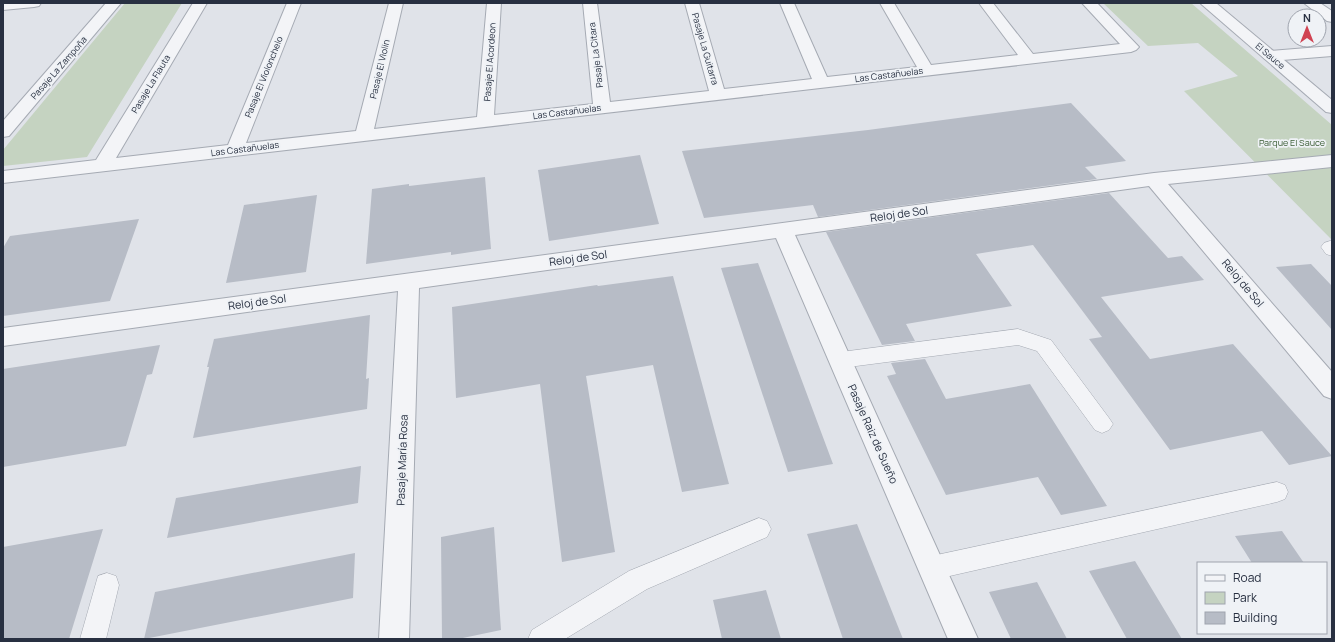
<svg xmlns="http://www.w3.org/2000/svg" width="1335" height="642" viewBox="0 0 1335 642" font-family="Manrope,sans-serif">
  <style>
    .green { fill: #c5d3c1 }
    .building { fill: #b7bcc6 }
    .lines { fill: none; stroke-linecap: round; stroke-linejoin: round }
    .service-casing { stroke: #a5aab3; stroke-width: 1 }
    .minor-casing { stroke: #a5aab3; stroke-width: 2 }
    .tertiary-casing { stroke: #a5aab3; stroke-width: 2 }
    .service { fill: #f3f4f7; fill-rule: evenodd }
    .minor { fill: #f3f4f7; fill-rule: evenodd }
    .tertiary { fill: #f3f4f7; fill-rule: evenodd }
    .labels { text-anchor: middle; stroke-width: 3.5; stroke-linejoin: round; paint-order: stroke }
    .far-street-label { font-size: 9px; fill: #283041; stroke: #eff2f6 }
    .far-park-label { font-size: 9px; fill: #3b5d35; stroke: #eff2f6 }
    .street-label { font-size: 11px; fill: #283041; stroke: #eff2f6 }
  </style>
  <rect width="100%" height="100%" fill="#e0e3e9"/>
  <path class="green" d="M125,3H182L87,157L3,166V150Z
    M1103,3H1191L1332,125V240L1184,91L1238,76L1198,43L1148,46Z"/>
  <path class="building" d="M1071,103L1126,161L1085,167L1097,179L818,217L813,205L704,218L682,151L868,130Z
    M640,155L659,224L549,241L538,170Z
    M485,177L491,249L451,255V252L366,264L372,189L409,184V186Z
    M1109,193L1168,258L1182,256L1204,280L1101,297L1150,359L1233,344L1332,456L1289,465L1262,431L1170,450L1089,339L1102,337L1033,245L976,254L1012,306L906,324L915,341L882,345L826,232Z
    M317,195L306,272L226,283L244,205Z
    M139,219L110,301L3,316V248L10,236Z
    M758,263L833,464L788,472L721,268Z
    M1311,264L1332,286V330L1276,267Z
    M673,276L729,484L682,492L653,365L586,376L615,552L562,562L540,384L456,398L452,307L597,285L598,286Z
    M370,315L366,379L369,378L367,409L193,438L209,367H207L214,339Z
    M160,345L152,374L147,375L126,446L3,467V369Z
    M925,359L946,399L1030,384L1107,506L1061,515L1038,477L946,495L887,376L896,374L891,363Z
    M361,466L358,503L167,538L176,498Z
    M857,524L903,639H843L807,534Z
    M494,527L501,630L458,639H442L441,537Z
    M103,529L69,639H3V547Z
    M1282,531L1304,563H1252L1235,536Z
    M355,553L353,598L144,639L155,592Z
    M1135,561L1182,639H1127L1089,571Z
    M1037,582L1067,639H1011L989,592Z
    M766,590L781,639H722L713,600Z"/>
  <g class="lines">
    <g class="service-casing">
      <path id="service" d="M1330,241H1332V256L1326,254L1321,247L1324,243Z
        M1018,329L1051,340L1109,418L1113,424L1109,430L1102,433L1095,430L1037,351L1018,345L841,368L834,366L831,360L834,354L841,352Z
        M1277,482L1285,485L1288,492L1285,499L1277,502L932,580L923,576L920,568L923,560L932,556Z
        M759,518L767,521L771,529L767,537L647,589L565,639H528L532,630L629,571Z
        M107,573L116,576L119,585L106,639H80L98,576Z"/>
    </g>
    <g class="minor-casing">
      <path id="minor" d="M3,3H41L39,6L34,7L3,10Z
        M106,3H121L9,136L3,137V121Z
        M193,3H207L116,158L228,145L287,3H301L246,143L356,131L389,3H403L374,129L477,117L487,3H501L494,115L593,104L583,3H597L610,102L709,91L685,3H699L724,89L812,79L780,3H794L827,77L917,67L880,3H894L931,65L1018,55L979,3H993L1033,54L1120,44L1082,3H1097L1139,47L1136,50L1131,52L3,183V171L96,160Z
        M1304,3H1320L1332,11V22L1327,21Z
        M1332,46V56L1270,61L1265,59L1262,56L1265,53L1270,51Z
        M1332,155V167L1168,184L1332,372V399L1324,396L1149,186L795,235L978,639H948L776,238L419,288L409,639H379L398,291L3,346V328L1154,173Z"/>
    </g>
    <g class="tertiary-casing">
      <path id="tertiary" d="M1200,3H1216L1332,100V113L1326,112Z"/>
    </g>
    <use href="#service" class="service"/>
    <use href="#minor" class="minor"/>
    <use href="#tertiary" class="tertiary"/>
  </g>
  <g class="labels">
    <g class="far-street-label">
      <text transform="translate(705 49) rotate(74)" y="3">Pasaje La Guitarra</text>
      <text transform="translate(596 55) rotate(-97)" y="3">Pasaje La Citara</text>
      <text transform="translate(1270 56) rotate(40)" y="3">El Sauce</text>
      <text transform="translate(490 62) rotate(-86)" y="3">Pasaje El Acordeon</text>
      <text transform="translate(59 68) rotate(-49)" y="3">Pasaje La Zampoña</text>
      <text transform="translate(380 69) rotate(-77)" y="3">Pasaje El Violin</text>
      <text transform="translate(889 75) rotate(-7)" y="3">Las Castañuelas</text>
      <text transform="translate(264 77) rotate(-68)" y="3">Pasaje El Violonchelo</text>
      <text transform="translate(151 84) rotate(-59)" y="3">Pasaje La Flauta</text>
      <text transform="translate(567 112) rotate(-7)" y="3">Las Castañuelas</text>
      <text transform="translate(245 149) rotate(-7)" y="3">Las Castañuelas</text>
    </g>
    <g class="far-park-label">
      <text x="1292" y="146">Parque El Sauce</text>
    </g>
    <g class="street-label">
      <text transform="translate(899 214) rotate(-8)" y="4">Reloj de Sol</text>
      <text transform="translate(578 258) rotate(-8)" y="4">Reloj de Sol</text>
      <text transform="translate(1243 283) rotate(50)" y="4">Reloj de Sol</text>
      <text transform="translate(257 302) rotate(-8)" y="4">Reloj de Sol</text>
      <text transform="translate(873 434) rotate(66)" y="4">Pasaje Raiz de Sueño</text>
      <text transform="translate(402 460) rotate(-88)" y="4">Pasaje María Rosa</text>
    </g>
  </g>
  <rect width="1335" height="642" fill="none" stroke="#283041" stroke-width="8"/>
  <rect x="1197" y="562" width="130" height="72" fill="#eff2f6" stroke="#9fa4ae"/>
  <rect x="1205" y="575" width="20" height="6" fill="#f3f4f7" stroke="#9fa4ae"/>
  <text x="1233" y="582" font-size="12" fill="#283041">Road</text>
  <rect x="1205" y="592" width="20" height="12" fill="#c5d3c1" stroke="#9fa4ae"/>
  <text x="1233" y="602" font-size="12" fill="#283041">Park</text>
  <rect x="1205" y="612" width="20" height="12" fill="#b7bcc6" stroke="#9fa4ae"/>
  <text x="1233" y="622" font-size="12" fill="#283041">Building</text>
  <g transform="translate(1307 28)"><circle r="19" fill="#eff2f6" stroke="#9fa4ae"/>
  <path d="M0-3L7 15L0 10L-7 15Z" fill="#d04352"/>
  <text y="-6" font-size="11" font-weight="bold" text-anchor="middle" fill="#283041">N</text>
  </g>
</svg>
